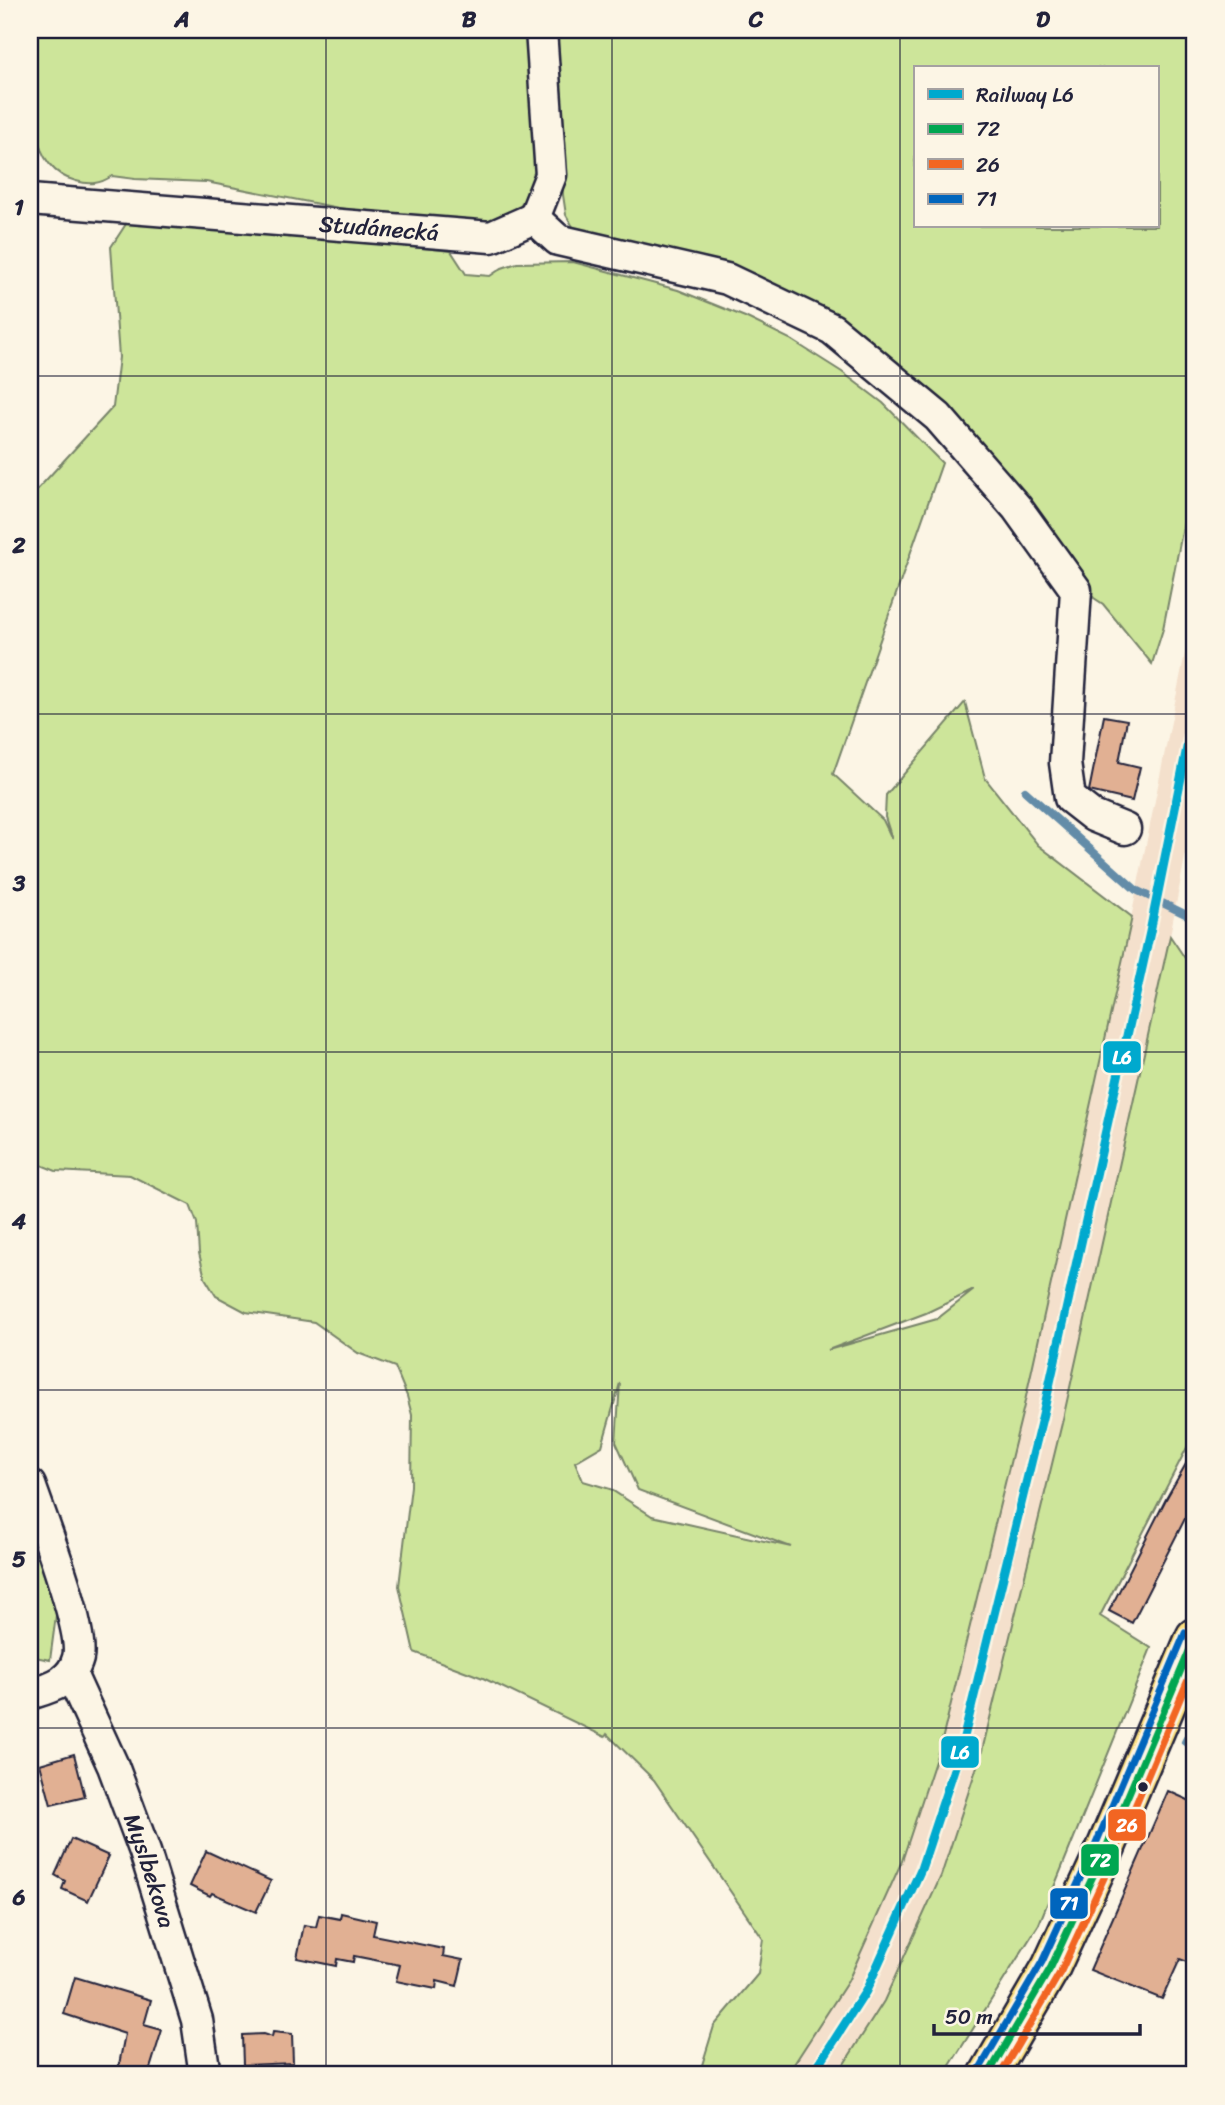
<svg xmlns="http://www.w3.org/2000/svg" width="1225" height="2105" viewBox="0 0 1225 2105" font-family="Sriracha,sans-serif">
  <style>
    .built { fill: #f4e0cc }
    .green { fill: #cde59a; stroke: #78846a; stroke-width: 2; fill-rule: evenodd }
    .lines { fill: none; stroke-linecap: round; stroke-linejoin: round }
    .stream { stroke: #638ca8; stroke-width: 8 }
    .building { fill: #e1b093; stroke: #22223b; stroke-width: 2 }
    .minor-casing { stroke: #22223b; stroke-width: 35 }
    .major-casing { stroke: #22223b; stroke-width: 42 }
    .minor { stroke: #fcf5e5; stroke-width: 30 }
    .major { stroke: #fde080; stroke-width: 37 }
    .bus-1-casing { stroke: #fcf5e5; stroke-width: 12 }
    .bus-2-casing { stroke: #fcf5e5; stroke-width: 12 }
    .bus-3-casing { stroke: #fcf5e5; stroke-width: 12 }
    .bus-1 { stroke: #00a651; stroke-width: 7 }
    .bus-2 { stroke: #f26522; stroke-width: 7 }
    .bus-3 { stroke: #0065bd; stroke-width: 7 }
    .rail-1-casing { stroke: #fcf5e5; stroke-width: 14 }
    .rail-1 { stroke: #00a9ce; stroke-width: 9 }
    .grid { fill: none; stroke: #22223b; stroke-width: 2; stroke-opacity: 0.55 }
    .bus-dot { fill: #22223b; stroke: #fcf5e5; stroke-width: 2.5 }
    .labels { text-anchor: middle; stroke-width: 5; stroke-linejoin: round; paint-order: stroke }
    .street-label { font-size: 23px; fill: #22223b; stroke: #fcf5e5 }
    .line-badge { stroke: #fcf5e5; stroke-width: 2.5 }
    .badge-label { font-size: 19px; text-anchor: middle; font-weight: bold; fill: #fff }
    .neatline { fill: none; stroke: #22223b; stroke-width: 2.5 }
    .grid-label { font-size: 23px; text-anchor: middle; font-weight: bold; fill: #22223b }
  </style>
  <rect width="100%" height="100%" fill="#fcf5e5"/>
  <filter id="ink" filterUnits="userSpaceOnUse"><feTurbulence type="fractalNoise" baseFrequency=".0143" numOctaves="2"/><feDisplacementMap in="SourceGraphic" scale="14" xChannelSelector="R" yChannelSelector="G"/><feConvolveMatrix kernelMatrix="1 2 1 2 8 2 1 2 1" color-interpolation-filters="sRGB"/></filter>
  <g filter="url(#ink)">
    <path class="built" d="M1195,604V805L1170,936L1063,1419L982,1751L941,1876L884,2001L837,2075H787L1023,1410L1129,928Z"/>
    <path class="green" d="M35,30H528L539,174L532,194L520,209L502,222L470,223L349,210L206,182L135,179L112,176C100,184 90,185 76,181C18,167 34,73 35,30Z
      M556,30H1195V466L1163,629L1152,664L1103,604L1094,598L1073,573L823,318L575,230L566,215L563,195L560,74ZM915,68H1157V226H915Z
      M139,218L451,251L466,274L490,276L502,268L517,263L573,262L678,290L745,317L790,339L842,372L883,403L942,463L833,774L883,820L892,839L885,817L886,795L965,702L985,778L1038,845L1132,917L1023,1410L942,1740L902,1861L848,1981L787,2075H699L714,2026L758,1974L763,1939L654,1780L607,1734L605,1737L483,1678L414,1652L399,1586L411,1486L412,1415L407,1396L395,1367L358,1353L314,1322L246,1312L216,1296L205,1278L199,1253L197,1223L190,1205L130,1175L56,1171L41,1165L30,1153L32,893L30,619L36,491L113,407L119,357L111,247L126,224ZM974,1290L937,1319L828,1350L926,1313ZM620,1383L616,1442L638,1490L791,1547L652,1516L610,1489L583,1481L575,1462L602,1446Z
      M1170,936L1195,973V1432L1100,1616L1151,1648L1039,1924L944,2075H837L884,2001L941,1876L982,1751L1063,1419Z
      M30,1507L59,1593L50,1660L30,1656Z"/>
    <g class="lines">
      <path class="stream" d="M1025,791L1136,890L1195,919
        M1185,1742L1195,1724"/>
    </g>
    <path class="building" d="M1104,716L1127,720L1119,762L1140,767L1132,801L1089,791Z
      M1195,1448V1499L1132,1623L1109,1611L1166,1499Z
      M74,1754L85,1797L51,1805L40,1764Z
      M1168,1791L1195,1803V1965L1180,1959L1162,1999L1090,1970Z
      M71,1839L109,1856L88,1901L62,1889L65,1881L55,1875Z
      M206,1851L271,1881L256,1912L212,1893L210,1896L190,1886Z
      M341,1913L376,1921L373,1935L444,1949L443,1956L463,1960L457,1986L437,1981L436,1989L396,1981L400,1965L354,1956L353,1962L337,1959L336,1966L297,1958L304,1925L316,1927L319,1915L340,1919Z
      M75,1977L151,2000L144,2025L162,2030L148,2075H117L125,2034L64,2014Z
      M273,2032L292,2034L293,2063L243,2065L242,2035L263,2034L272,2037Z"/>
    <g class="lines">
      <g class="minor-casing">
        <g id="minor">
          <path id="s1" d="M30,200L491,237L534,218L551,175L541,30"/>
          <path d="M534,218L558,240L727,279L832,329L938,417L1017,508L1076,590L1065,763L1070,798L1093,816L1125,829"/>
          <path d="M30,1485C41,1517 85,1631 78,1658C72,1681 53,1687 33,1693L30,1691"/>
          <path id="s2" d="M71,1674L113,1766L145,1852L197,2020L205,2075"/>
        </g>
      </g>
      <g class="major-casing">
        <path id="major" d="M988,2075L1051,1967L1105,1850L1195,1637"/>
      </g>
      <use href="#minor" class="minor"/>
      <use href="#major" class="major"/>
      <g class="bus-1-casing">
        <path id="bus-1" d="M988,2075L1051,1967L1105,1850L1195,1637"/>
      </g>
      <g class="bus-2-casing">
        <path id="bus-2" d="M1000,2075L1061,1971L1115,1854L1195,1663"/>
      </g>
      <g class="bus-3-casing">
        <path id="bus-3" d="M979,2070L1042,1962L1095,1846L1185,1633"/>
      </g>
      <use href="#bus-1" class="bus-1"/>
      <use href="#bus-2" class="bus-2"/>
      <use href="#bus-3" class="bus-3"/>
      <g class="rail-1-casing">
        <path id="rail-1" d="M812,2075L866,1991L921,1869L962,1745L1043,1414L1150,932L1195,708"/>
      </g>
      <use href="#rail-1" class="rail-1"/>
    </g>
  </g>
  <path class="grid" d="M326,30V2075M612,30V2075M900,30V2075M30,376H1195M30,714H1195M30,1052H1195M30,1390H1195M30,1728H1195"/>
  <circle class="bus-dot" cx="1143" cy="1787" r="6"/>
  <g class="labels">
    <g class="street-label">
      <text dy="8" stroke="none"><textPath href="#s1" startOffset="350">Studánecká</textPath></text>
      <text dy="8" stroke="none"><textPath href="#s2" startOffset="212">Myslbekova</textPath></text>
    </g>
  </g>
  <g class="line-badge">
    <rect x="1102" y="1040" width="40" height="34" rx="7" fill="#00a9ce"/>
    <rect x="940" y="1735" width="40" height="34" rx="7" fill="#00a9ce"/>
    <rect x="1107" y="1808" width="40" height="34" rx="7" fill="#f26522"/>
    <rect x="1080" y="1843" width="40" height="34" rx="7" fill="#00a651"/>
    <rect x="1049" y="1887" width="40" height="33" rx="7" fill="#0065bd"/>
  </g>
  <g class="badge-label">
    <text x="1122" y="1064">L6</text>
    <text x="960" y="1759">L6</text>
    <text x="1127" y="1832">26</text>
    <text x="1100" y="1867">72</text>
    <text x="1069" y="1910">71</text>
  </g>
  <rect width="1225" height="2105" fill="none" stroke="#fcf5e5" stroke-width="77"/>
  <rect x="914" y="66" width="245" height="161" fill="#fcf5e5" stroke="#a5a1a1" stroke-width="2"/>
  <rect x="928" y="89" width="35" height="10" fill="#00a9ce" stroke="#a5a1a1" stroke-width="2"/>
  <text x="976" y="102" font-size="21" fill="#22223b">Railway L6</text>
  <rect x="928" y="124" width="35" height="10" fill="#00a651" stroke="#a5a1a1" stroke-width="2"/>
  <text x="976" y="136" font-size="21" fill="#22223b">72</text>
  <rect x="928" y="159" width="35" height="10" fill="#f26522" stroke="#a5a1a1" stroke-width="2"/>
  <text x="976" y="172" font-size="21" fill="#22223b">26</text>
  <rect x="928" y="194" width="35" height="10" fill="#0065bd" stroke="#a5a1a1" stroke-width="2"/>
  <text x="976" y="206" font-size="21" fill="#22223b">71</text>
  <path d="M934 2024v10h206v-10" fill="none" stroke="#22223b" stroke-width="3.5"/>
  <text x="945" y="2024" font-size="21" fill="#22223b" stroke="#fcf5e5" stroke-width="5" paint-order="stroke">50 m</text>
  <rect x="38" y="38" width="1148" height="2028" class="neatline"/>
  <g class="grid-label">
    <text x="182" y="27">A</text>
    <text x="469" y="27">B</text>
    <text x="756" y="27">C</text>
    <text x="1043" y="27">D</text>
    <text x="19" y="215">1</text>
    <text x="19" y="553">2</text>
    <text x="19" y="891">3</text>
    <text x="19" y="1229">4</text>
    <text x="19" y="1567">5</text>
    <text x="19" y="1905">6</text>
  </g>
</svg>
